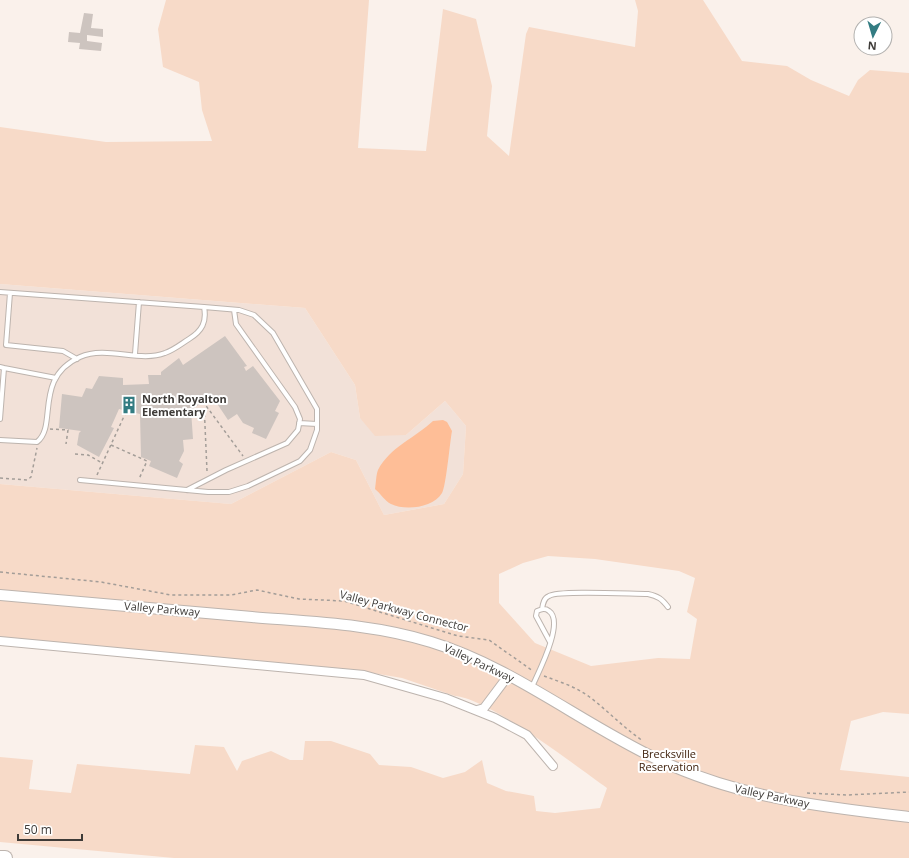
<svg xmlns="http://www.w3.org/2000/svg" width="909" height="858" viewBox="0 0 909 858" font-family="'Open Sans',sans-serif">
  <style>
    .built { fill: #f2e1d8 }
    .green { fill: #f7dac8; fill-rule: evenodd }
    .water { fill: #febe97 }
    .building { fill: #cdc4bf }
    .lines { fill: none; stroke-linecap: round; stroke-linejoin: round }
    .service-casing { stroke: #bdb4ae; stroke-width: 6 }
    .minor-casing { stroke: #bdb4ae; stroke-width: 10 }
    .tertiary-casing { stroke: #bdb4ae; stroke-width: 12 }
    .motorway-casing { stroke: #bdb4ae; stroke-width: 16 }
    .path { stroke: #a39d98; stroke-width: 1.5; stroke-dasharray: 3 3; stroke-linecap: butt }
    .service { stroke: #fff; stroke-width: 4 }
    .minor { stroke: #fff; stroke-width: 8 }
    .tertiary { stroke: #fff; stroke-width: 10 }
    .motorway { stroke: #fff; stroke-width: 14 }
    .labels { text-anchor: middle; stroke-width: 4; stroke-linejoin: round; paint-order: stroke }
    .poi-label { font-size: 11px; font-weight: bold; fill: #3e3b38; stroke: #fff; text-anchor: start }
    .street-label { font-size: 11px; fill: #3e3b38; stroke: #fff }
    .park-label { font-size: 11px; fill: #3f210c; stroke: #fff }
  </style>
  <rect width="100%" height="100%" fill="#faf1eb"/>
  <path class="built" d="M0,284L305,308L355,385L360,418L406,435L445,401L466,426L463,474L444,504L384,515L356,460L331,452L231,504L0,484Z"/>
  <path class="green" d="M166,0H369L358,148L426,151L443,9L476,19L492,86L487,136L509,156L526,34L529,27L635,47L638,11L635,0H703L742,61L787,66L811,80L849,96L858,80L870,70L909,73V714L883,712L851,721L840,770L909,777V858H174L0,842V757L33,760L29,789L71,793L77,764L190,774L195,745L224,747L237,771L242,761L271,751L290,760H303L305,741H331L370,754L379,765L411,767L443,778L465,772L482,760L487,783L506,791L534,796L536,811L555,813L600,808L607,788C576,766 488,698 455,696L402,678L361,671L0,637V484L231,504L331,452L356,460L384,515L444,504L463,474L466,426L445,401L406,435L375,436L360,418L355,385L305,308L0,284V127L106,142L212,141L202,110L199,82L163,67L158,29ZM548,556L595,559L679,571L695,578L687,612L697,619L690,659L658,658L591,666L535,643L499,603V574L523,563Z"/>
  <path class="water" d="M443,420L447,422L452,431C450,441 446,487 442,493C433,508 405,511 391,504C385,501 380,493 375,489C376,483 376,475 378,470C390,447 415,438 433,421Z"/>
  <path class="building" d="M84,13L93,14L91,28L103,29V37L87,35V41L102,43L101,51L79,49L80,43L68,42L69,32L80,33Z
    M225,336L247,366L244,367L246,371L253,366L280,401L275,411L279,413L266,439L252,433L254,428L243,423L237,414L228,420L212,396L191,410L193,439L183,440L184,451L179,461L183,464L177,478L149,466L151,461L141,457L140,414L119,409L111,427L114,428L99,457L77,445L79,433L81,431L59,428L62,394L82,397L86,388L92,389L99,376L123,378V385L149,384L148,375H161V372L179,358L183,365Z"/>
  <g class="lines">
    <g class="service-casing">
      <path id="service" d="M0,292L204,307C207,322 202,331 189,339C181,344 174,350 165,353C139,363 107,345 80,357C33,378 58,426 37,442L0,440
        M10,293L6,345L63,351L77,359
        M135,354L139,302
        M0,367L4,368L0,419
        M4,368L56,378
        M299,423L317,424
        M80,480L208,492H229L248,486L300,461L310,450L317,430V409L273,333L254,315L239,310L204,307
        M187,490L226,470L287,443L298,430L300,419L295,407L236,324L234,310
        M542,609C543,603 544,598 549,596C558,590 631,594 648,594C658,596 662,599 668,607
        M532,687C538,673 565,622 549,611C545,608 542,609 537,611L536,616L550,642"/>
    </g>
    <g class="minor-casing">
      <path id="minor" d="M0,641L364,675L445,698L495,718L527,735L553,766
        M477,710L484,708L508,676"/>
    </g>
    <g class="tertiary-casing">
      <path id="tertiary" d="M0,595C84,602 168,609 252,617C311,622 374,624 431,642C513,667 582,724 659,760C740,798 822,807 909,817"/>
    </g>
    <g class="motorway-casing">
      <path id="motorway" d="M0,858H5"/>
    </g>
    <path class="path" d="M50,429L68,430L66,444
      M111,445L147,461L139,479
      M75,454L88,455L102,463
      M207,471L204,403L243,456
      M97,475L126,412
      M0,478L27,480L31,477L37,448
      M0,572L101,582L171,595H231L257,590L299,599L344,601L458,636L489,640L533,671
      M544,676C560,682 577,687 591,698C609,712 624,728 643,741
      M807,793L847,795L909,792"/>
    <use href="#service" class="service"/>
    <use href="#minor" class="minor"/>
    <use href="#tertiary" class="tertiary"/>
    <use href="#motorway" class="motorway"/>
  </g>
  <defs>
    <g id="building-bare" transform="scale(1.38)"><path d="M-4-6H4V6H1V3H-1V6H-4ZM-2.5-4.3h1.7v1.8h-1.7ZM.8-4.3h1.7v1.8H.8ZM-2.5-1h1.7V.8h-1.7ZM.8-1h1.7V.8H.8Z" fill="#337c82" stroke="#fff" stroke-width="2.5" paint-order="stroke"/></g>
  </defs>
  <g fill-rule="evenodd">
    <use href="#building-bare" x="129" y="405"/>
  </g>
  <g class="labels">
    <g class="poi-label">
      <text x="142" y="403">North Royalton<tspan x="142" dy="13">Elementary</tspan></text>
    </g>
    <g class="street-label">
      <text transform="translate(162 609) rotate(5)" y="4">Valley Parkway</text>
      <text transform="translate(404 611) rotate(15)" y="4">Valley Parkway Connector</text>
      <text transform="translate(479 663) rotate(25)" y="4">Valley Parkway</text>
      <text transform="translate(772 796) rotate(12)" y="4">Valley Parkway</text>
    </g>
    <g class="park-label">
      <text x="669" y="758">Brecksville<tspan x="669" dy="13">Reservation</tspan></text>
    </g>
  </g>
  <g transform="translate(873 36) rotate(185)"><circle r="19" fill="#ffffff" stroke="#b2b1af"/>
  <path d="M0-3L7 15L0 10L-7 15Z" fill="#337c82"/>
  <text y="-6" font-size="11" font-weight="bold" text-anchor="middle" fill="#3e3b38">N</text>
  </g>
  <path d="M18 834v6h64v-6" fill="none" stroke="#3e3b38" stroke-width="2"/>
  <text x="24" y="834" font-size="12" fill="#3e3b38" stroke="#ffffff" stroke-width="3" paint-order="stroke">50 m</text>
</svg>
